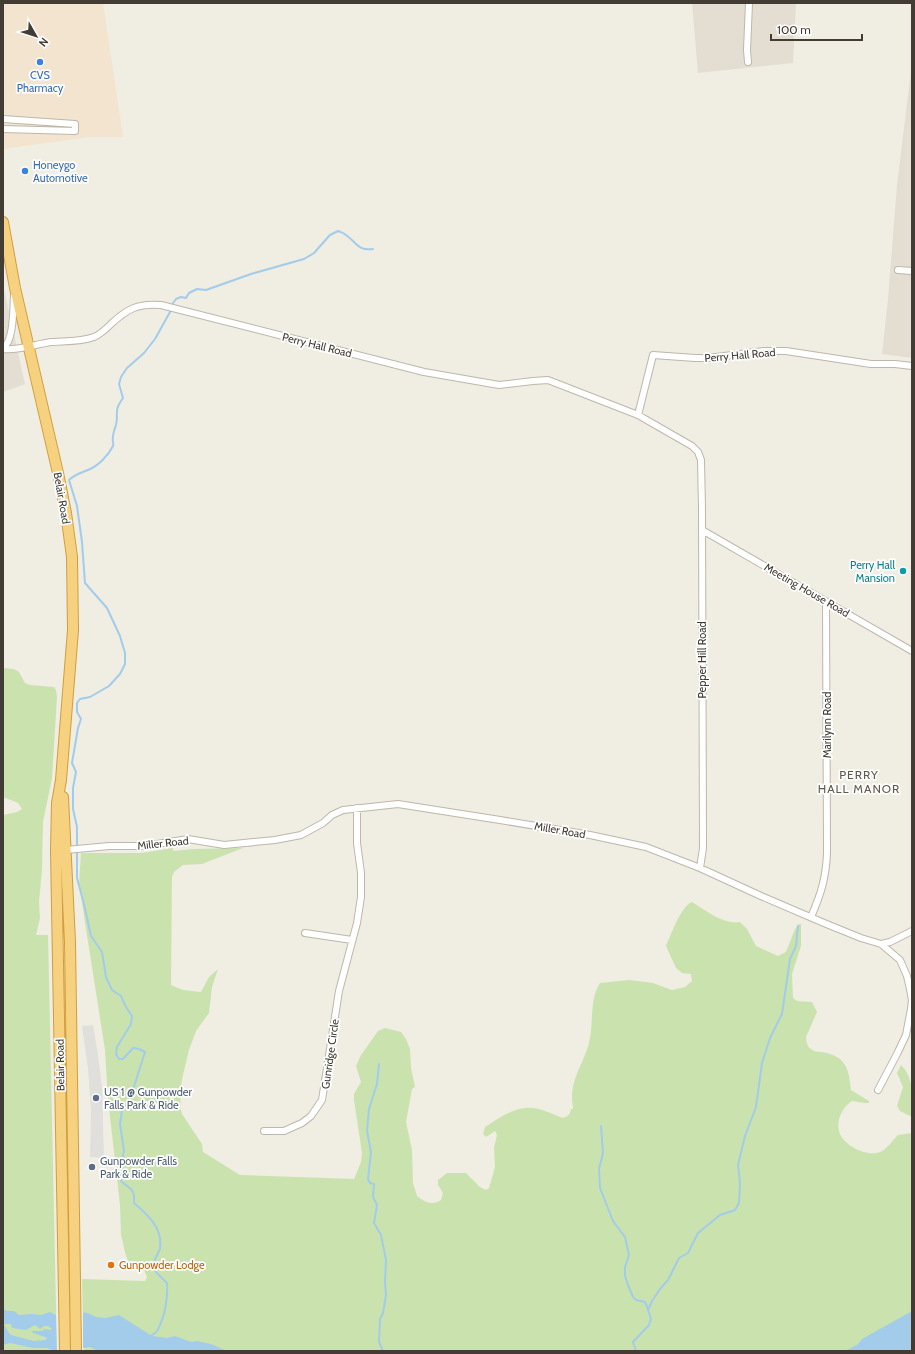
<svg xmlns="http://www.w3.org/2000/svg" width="915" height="1354" viewBox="0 0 915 1354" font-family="Cabin,sans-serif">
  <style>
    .residential { fill: #e4ded2 }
    .commercial { fill: #f2e4cf }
    .green { fill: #cae3ae }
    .parking { fill: #e1dfdb }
    .water { fill: #a2ccea; fill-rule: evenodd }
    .pier { fill: #f0ede3 }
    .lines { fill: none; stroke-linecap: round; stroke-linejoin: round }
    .stream { stroke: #a2ccea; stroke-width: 2 }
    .minor-casing { stroke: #beb7aa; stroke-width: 8 }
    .trunk-casing { stroke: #d29d3c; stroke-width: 12 }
    .minor { stroke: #fff; stroke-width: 6 }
    .trunk { stroke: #f6d280; stroke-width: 10 }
    .shop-dot { fill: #3f7fe0; stroke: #fff; stroke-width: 1.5 }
    .culture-dot { fill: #0f9aa8; stroke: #fff; stroke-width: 1.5 }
    .service-dot { fill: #5c6f8a; stroke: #fff; stroke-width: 1.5 }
    .food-dot { fill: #e8710a; stroke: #fff; stroke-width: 1.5 }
    .labels { text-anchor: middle; stroke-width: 3.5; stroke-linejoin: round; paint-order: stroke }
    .shop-label { font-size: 11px; fill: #366cbe; stroke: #fff }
    .street-label { font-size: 11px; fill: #423c34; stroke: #fff }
    .culture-label { font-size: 11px; fill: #0d838f; stroke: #fff; text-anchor: end }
    .service-label { font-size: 11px; fill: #4e5e75; stroke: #fff; text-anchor: start }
    .food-label { font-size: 11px; fill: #c56008; stroke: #fff; text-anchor: start }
    .neighbourhood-label { font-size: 12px; letter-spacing: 1px; fill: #645a4c; stroke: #fff }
  </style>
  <rect width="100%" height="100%" fill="#f0ede3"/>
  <path class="residential" d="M692,3H796L793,63L698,73Z
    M912,63V358L882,354L888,299L897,185Z
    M3,285L25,384L3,392Z"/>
  <path class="commercial" d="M3,3H103L123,137H90L3,149Z"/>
  <path class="green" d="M3,668L14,669L19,672L25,683L30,685L54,687L56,690L57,697L52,778L43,822L42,869L39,902L40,918L36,935H48L57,1351H3V815L17,812L22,809L18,803L3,797Z
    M173,848V851L193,849L243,848L202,864L183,865L174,872L172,877L171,985L183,990L201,992L209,977L218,969L212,987L209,1013L196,1031L189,1050L182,1079L180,1107L182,1114L202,1144L203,1152L240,1175L354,1179L361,1162L362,1153L354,1100V1094L361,1082L356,1066L361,1055L378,1031L385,1028L401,1032L406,1039L410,1049L411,1068L415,1087L412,1089L406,1122L412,1150L413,1183L417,1196C425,1202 432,1206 441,1200L443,1193L438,1185V1180L447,1173H466L480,1187L486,1190L489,1188L495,1167L494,1148L497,1135L495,1131L486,1137L483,1134L485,1127C499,1118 515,1106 533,1108C543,1109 554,1115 563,1118C569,1116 570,1114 571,1109H573V1107C568,1082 583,1066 589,1043C594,1023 589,1000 600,983L629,980L653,983L672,990L685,987L692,981L691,974L682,973L676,968L666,946C671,935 681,906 692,902C707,911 723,925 740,922L747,929L756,946L778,956L786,952L795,929L799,924H801V946L792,974L793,998L797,1001L812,1002L817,1012L806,1037C806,1040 807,1044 808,1046C811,1051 817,1052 822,1052C846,1056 849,1069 851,1090L869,1101V1103H865L852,1101C842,1107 835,1122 840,1134C845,1146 867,1157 880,1152C886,1150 893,1140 898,1135L912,1133V1351H84L82,1279L145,1281L147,1277L141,1262L134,1270L132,1269L126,1256L121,1235L120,1205L108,1099L105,1050L79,884L81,853H142Z
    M901,1065C915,1079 912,1098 912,1117L900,1111L897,1106L903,1087L897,1073Z"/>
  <path class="parking" d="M93,1025L98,1055L102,1088L104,1158L90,1157L91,1109L88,1069L82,1026Z"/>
  <path class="water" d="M3,1309L8,1311H14L19,1315L32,1314L41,1315L50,1312L56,1315L83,1312L90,1314L96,1317L105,1318L119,1315L152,1336L167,1338L175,1336L191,1342L197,1341L211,1344L227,1351H98L90,1347L57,1351L46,1348H33L10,1343L3,1345ZM5,1324H11L12,1328L26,1330L35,1325L40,1329L44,1326H48L52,1329L50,1330L45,1329L42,1331H32L33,1333L45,1337L47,1338L45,1340L34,1341L11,1335L9,1333L4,1325Z
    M912,1311V1351H845L857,1345L862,1339Z"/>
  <path class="pier" d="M83,1310V1350L57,1351L56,1313Z"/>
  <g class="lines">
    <path class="stream" d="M379,1064L377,1084L369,1109L367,1131L371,1152L368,1179L370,1183L374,1184L373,1197L377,1205L374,1223L381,1235L386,1260L385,1282L386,1295L383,1313L380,1319L379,1342L383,1351
      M601,1126L603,1153L599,1169L600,1188L613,1221L625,1237L629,1255L625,1267V1276L628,1285L633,1297L636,1300L645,1302L648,1309
      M149,1337C152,1335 157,1333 158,1329C165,1316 168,1298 167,1283C163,1279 157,1274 154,1269C151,1262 159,1254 160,1248C163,1228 147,1214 134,1203V1195L132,1190L121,1181L119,1172L124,1151L120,1124L122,1110L130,1099L145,1052L139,1049L133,1048L123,1059H119L116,1054L117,1047L131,1024L132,1016L126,1007L121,996L112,990L106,977L102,952L91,936L84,904L77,878V827L73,809V788L76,772L72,763L78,728L81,719L77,712V703L80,699L90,697L109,686L120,674L125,664V653L120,636L107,608L85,583L82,542L77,506L69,480C75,474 81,473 88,470C98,466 108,456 113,446C114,443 112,440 113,437C113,433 115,428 116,425C119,412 113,412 123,398L119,384L121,377L127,368L144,353L155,339L170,312L173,303L176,299L181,297L186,298L189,293L197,289L206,290L251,274L304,259L314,253L330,235L338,231C340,232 344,233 346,235C357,243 358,251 373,249
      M636,1351L633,1342L649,1325L651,1319L648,1310L652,1301L660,1289L668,1280L679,1258L688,1253L698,1233L720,1215L735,1210L739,1203L740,1183L738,1165L745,1136L756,1107L762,1063L770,1038L782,1014L790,959L796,946L798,926"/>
    <g class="minor-casing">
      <path id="minor" d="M748,62L747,50L749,3
        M3,119L75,124V131L3,129
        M898,270L912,271
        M3,348C14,341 13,309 14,296
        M3,349C18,351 36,344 51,342C65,341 81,342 94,337C101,334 106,329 111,324C127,309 138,303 161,305L424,372L499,385L533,381L548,380L638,415L692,446L698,452L701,460L702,509L703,848L700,868
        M638,415L653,355L695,358H708L764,351H786L871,364H895L912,366
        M702,530L912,651
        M66,850L109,846H145L188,839L224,845L275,840L301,835L323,823L332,815L343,810L398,804L500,820L590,835L646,847L700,868L761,896L824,923L861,938L881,944L900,960L907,976L910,989L912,1000L911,1009L906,1035L897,1054L878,1090
        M811,917C821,894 826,878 827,853L826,602
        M305,933L352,940
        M881,944L890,942L912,931
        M264,1131H284L302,1123L311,1116L322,1100L339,991L357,923L361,897V873L357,843V808"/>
    </g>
    <g class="trunk-casing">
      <path id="trunk" d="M3,222L15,288L58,473L66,513L72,557L73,630L61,780L57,803L56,851L65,1351
        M63,797L70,942L76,1351"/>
    </g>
    <use href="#minor" class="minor"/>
    <use href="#trunk" class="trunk"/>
  </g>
  <g class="shop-dot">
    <circle cx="40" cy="62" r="4"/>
    <circle cx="25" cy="171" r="4"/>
  </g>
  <circle class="culture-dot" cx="903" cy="571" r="4"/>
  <g class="service-dot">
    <circle cx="96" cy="1098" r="4"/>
    <circle cx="92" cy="1167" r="4"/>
  </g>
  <circle class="food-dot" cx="111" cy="1265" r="4"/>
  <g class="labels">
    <g class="shop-label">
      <text x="40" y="79">CVS<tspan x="40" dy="13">Pharmacy</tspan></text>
      <text x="33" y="169" text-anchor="start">Honeygo<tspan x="33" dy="13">Automotive</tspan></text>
    </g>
    <g class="street-label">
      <text transform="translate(317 345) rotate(14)" y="4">Perry Hall Road</text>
      <text transform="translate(740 355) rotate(-5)" y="4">Perry Hall Road</text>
      <text transform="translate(62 498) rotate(80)" y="4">Belair Road</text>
      <text transform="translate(807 590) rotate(30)" y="4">Meeting House Road</text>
      <text transform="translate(702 660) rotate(-90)" y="4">Pepper Hill Road</text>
      <text transform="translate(827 725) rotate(-90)" y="4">Marilynn Road</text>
      <text transform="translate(560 830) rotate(10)" y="4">Miller Road</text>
      <text transform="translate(163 843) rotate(-6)" y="4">Miller Road</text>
      <text transform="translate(330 1054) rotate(-82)" y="4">Gunridge Circle</text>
      <text transform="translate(60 1065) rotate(-91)" y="4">Belair Road</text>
    </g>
    <g class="culture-label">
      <text x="895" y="569">Perry Hall<tspan x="895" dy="13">Mansion</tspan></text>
    </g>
    <g class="service-label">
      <text x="104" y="1096">US 1 @ Gunpowder<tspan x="104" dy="13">Falls Park &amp; Ride</tspan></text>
      <text x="100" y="1165">Gunpowder Falls<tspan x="100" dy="13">Park &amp; Ride</tspan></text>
    </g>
    <g class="food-label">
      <text x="119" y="1269">Gunpowder Lodge</text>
    </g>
    <g class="neighbourhood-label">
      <text x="859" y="779">PERRY<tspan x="859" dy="14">HALL MANOR</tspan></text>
    </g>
  </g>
  <rect width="915" height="1354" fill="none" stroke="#423c34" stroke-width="8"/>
  <g transform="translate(36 36) rotate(129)" stroke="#ffffff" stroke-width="3" paint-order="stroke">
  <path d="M0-3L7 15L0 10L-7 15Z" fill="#423c34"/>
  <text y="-6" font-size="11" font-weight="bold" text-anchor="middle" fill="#423c34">N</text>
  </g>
  <path d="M771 34v6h91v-6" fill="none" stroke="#423c34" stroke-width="2"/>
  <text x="777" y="34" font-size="12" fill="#423c34" stroke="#ffffff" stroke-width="3" paint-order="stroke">100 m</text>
</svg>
